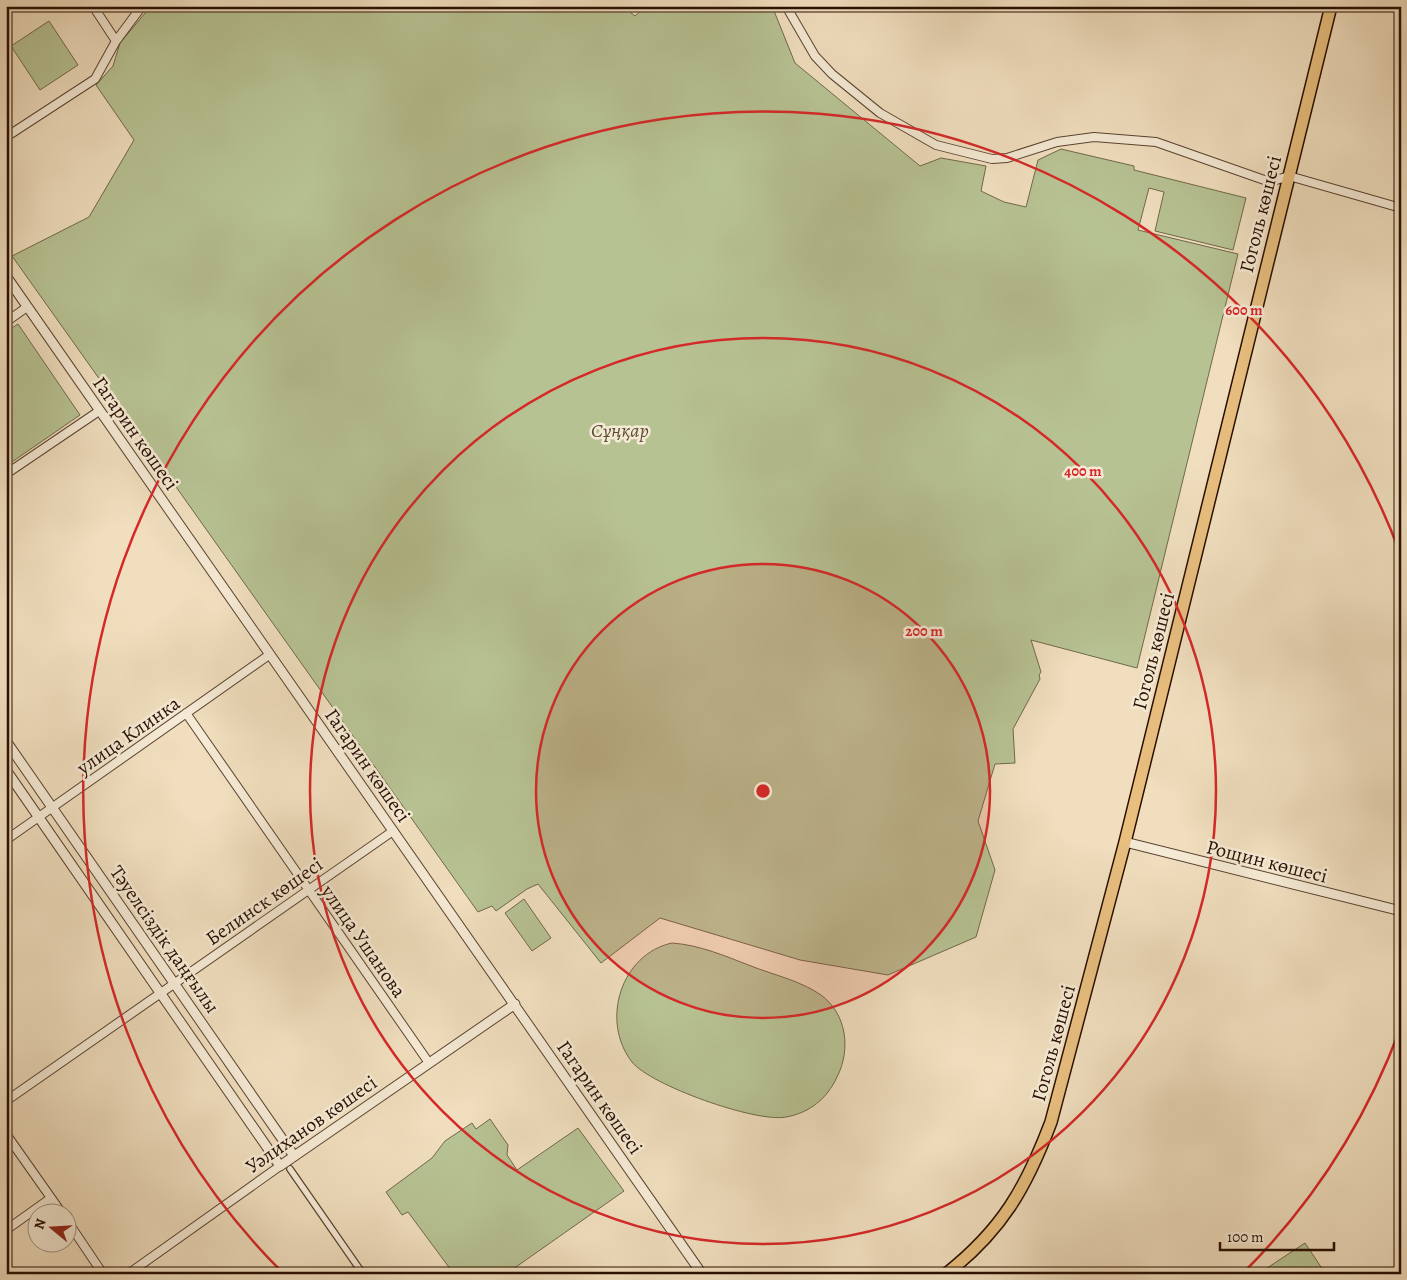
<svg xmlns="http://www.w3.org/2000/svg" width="1407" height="1280" viewBox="0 0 1407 1280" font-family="Alegreya,serif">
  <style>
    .green { fill: #b7c293; stroke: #70684a }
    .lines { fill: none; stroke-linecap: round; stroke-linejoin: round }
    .pedestrian-casing { stroke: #5b4330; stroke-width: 8 }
    .minor-casing { stroke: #5b4330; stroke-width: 10 }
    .tertiary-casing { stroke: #5b4330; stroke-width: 11 }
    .primary-casing { stroke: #290f01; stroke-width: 14 }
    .pedestrian { stroke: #f5ead5; stroke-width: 5.5 }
    .minor { stroke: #f5ead5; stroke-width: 8 }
    .tertiary { stroke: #f5ead5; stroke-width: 9 }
    .primary { stroke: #e8bf7f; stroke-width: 11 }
    .ring { fill: none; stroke: #d62828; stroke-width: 2.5 }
    .labels { text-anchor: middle; stroke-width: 5; stroke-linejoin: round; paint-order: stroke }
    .street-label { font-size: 20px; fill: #290f01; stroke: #f5ead5 }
    .park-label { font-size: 20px; font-style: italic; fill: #5b4e34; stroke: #f5ead5 }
    .centre { fill: #d62828; stroke: #f5ead5; stroke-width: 2.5 }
    .ring-label { font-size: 15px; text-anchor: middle; font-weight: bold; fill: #d62828; stroke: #f5ead5; stroke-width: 5; stroke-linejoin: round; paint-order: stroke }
  </style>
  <rect width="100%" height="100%" fill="#f0debe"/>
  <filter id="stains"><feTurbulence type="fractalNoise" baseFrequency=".004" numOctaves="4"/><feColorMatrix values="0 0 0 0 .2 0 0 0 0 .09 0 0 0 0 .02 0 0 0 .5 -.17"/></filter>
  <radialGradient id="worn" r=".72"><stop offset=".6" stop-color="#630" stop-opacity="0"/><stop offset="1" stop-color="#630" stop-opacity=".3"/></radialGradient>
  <path class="green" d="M151,6H622L635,16L646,6H772L795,63L920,166L941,158L986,166L981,191L1004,202L1026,207L1038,160L1061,149L1134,166V170L1246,198L1233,250L1155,231L1164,192L1149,188L1138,230L1238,254L1137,668L1031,640L1041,672L1039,675L1040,679L1013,729L1015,763L995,764L978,821L995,870L976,937L888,975L800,960L660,918L601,963L538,884L527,889L496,911L492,906L478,912L12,256L89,217L134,140L96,85L113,66L120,43Z
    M49,21L78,65L40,90L11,46Z
    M18,324L80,415L6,466V332Z
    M524,899L551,938L532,951L505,913Z
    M672,943C700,945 725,956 751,966C774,975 801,981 821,995C847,1014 851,1050 837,1077C827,1099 809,1113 786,1117C756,1123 650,1085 632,1062C600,1021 621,954 672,943Z
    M490,1119L508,1145L507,1155L517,1170L578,1128L624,1191L506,1274H454L408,1212L402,1215L386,1192L432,1158L445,1141L472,1123L476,1129Z
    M1305,1243L1323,1270L1317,1274H1258Z"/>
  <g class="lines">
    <g class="pedestrian-casing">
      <path id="pedestrian" d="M290,1169L363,1274"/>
    </g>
    <g class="minor-casing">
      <path id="minor" d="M93,6L116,41
        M786,6L815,56L832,74L880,113L936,145L992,159L1007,158L1057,142L1094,137L1156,142L1270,182L1289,176L1401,208
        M6,137L95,79L116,41L142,6
        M6,322L27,307
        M6,474L99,411
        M186,713L429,1063
        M6,840L269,655
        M6,1101L393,831
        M6,1134L61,1212
        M68,1222L103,1274
        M6,1230L51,1198
        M128,1274L280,1166"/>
    </g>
    <g class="tertiary-casing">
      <path id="tertiary" d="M6,276L702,1274
        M6,741L294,1156
        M6,770L280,1166L515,1004
        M1125,842L1401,911"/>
    </g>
    <g class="primary-casing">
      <path id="primary" d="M946,1274C1002,1230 1026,1188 1051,1122L1125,842L1331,6"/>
    </g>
    <use href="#pedestrian" class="pedestrian"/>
    <use href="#minor" class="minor"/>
    <use href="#tertiary" class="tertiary"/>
    <use href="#primary" class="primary"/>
  </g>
  <circle cx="763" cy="791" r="227" fill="#d62828" fill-opacity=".12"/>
  <g class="ring">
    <circle cx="763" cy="791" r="227"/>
    <circle cx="763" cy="791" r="453"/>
    <path d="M1400 1029A680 680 0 0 1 1244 1272M282 1272A680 680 0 1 1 1400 553"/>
  </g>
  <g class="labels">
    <g class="street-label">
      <text transform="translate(1260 214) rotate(-76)" y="7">Гоголь көшесі</text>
      <text transform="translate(136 433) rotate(55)" y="7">Гагарин көшесі</text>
      <text transform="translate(1153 651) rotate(-76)" y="7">Гоголь көшесі</text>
      <text transform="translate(128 735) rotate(-35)" y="7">улица Клинка</text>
      <text transform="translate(368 765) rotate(55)" y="7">Гагарин көшесі</text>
      <text transform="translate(1267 861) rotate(14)" y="7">Рощин көшесі</text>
      <text transform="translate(264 901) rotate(-35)" y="7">Белинск көшесі</text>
      <text transform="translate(165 939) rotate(55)" y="7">Тәуелсіздік даңғылы</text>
      <text transform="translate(364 941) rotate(55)" y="7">улица Ушанова</text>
      <text transform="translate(1053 1043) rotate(-75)" y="7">Гоголь көшесі</text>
      <text transform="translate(600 1097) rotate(55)" y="7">Гагарин көшесі</text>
      <text transform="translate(311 1124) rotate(-35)" y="7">Уәлиханов көшесі</text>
    </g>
    <g class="park-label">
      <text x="620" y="437">Сұңқар</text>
    </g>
  </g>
  <circle cx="763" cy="791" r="8" class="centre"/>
  <g class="ring-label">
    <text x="1244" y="315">600 m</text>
    <text x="1083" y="476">400 m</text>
    <text x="924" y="636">200 m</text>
  </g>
  <rect width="1407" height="1280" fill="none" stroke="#f0debe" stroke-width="25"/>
  <rect x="8" y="8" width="1392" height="1265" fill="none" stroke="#290f01" stroke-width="2.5"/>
  <rect x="12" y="12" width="1382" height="1255" fill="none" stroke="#290f01"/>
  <g transform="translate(52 1228) rotate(288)"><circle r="24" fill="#f5ead5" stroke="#a39280"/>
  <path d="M0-4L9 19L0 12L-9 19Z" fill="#8f2418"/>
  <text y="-8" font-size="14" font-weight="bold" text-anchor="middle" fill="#290f01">N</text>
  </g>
  <path d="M1220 1242v8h114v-8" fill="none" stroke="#290f01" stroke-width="2.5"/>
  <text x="1227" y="1242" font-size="15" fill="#290f01" stroke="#f5ead5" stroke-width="4" paint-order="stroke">100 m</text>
  <rect width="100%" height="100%" filter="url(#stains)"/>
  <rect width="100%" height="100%" fill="url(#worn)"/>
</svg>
